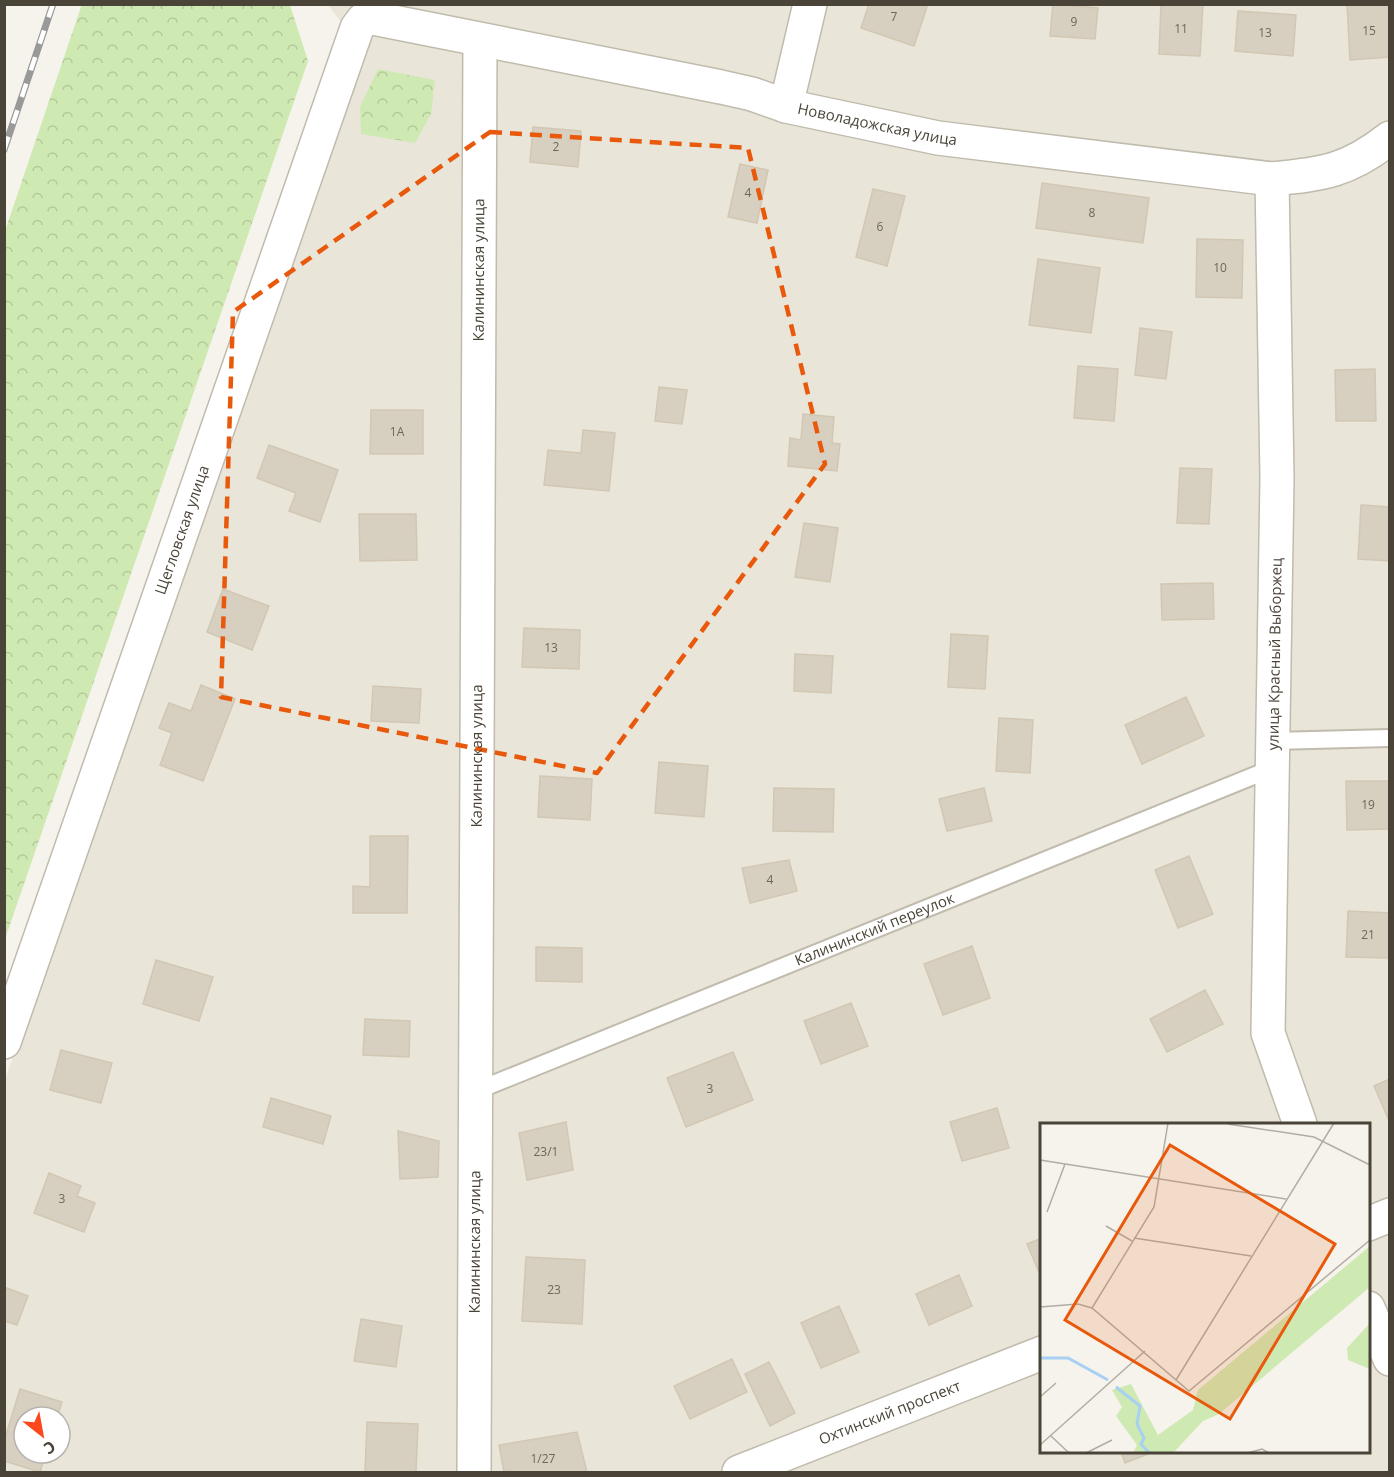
<svg xmlns="http://www.w3.org/2000/svg" width="1394" height="1477" viewBox="0 0 1394 1477" font-family="'Open Sans',sans-serif">
  <style>
    .residential { fill: #e9e5d9; fill-rule: evenodd }
    .forest { fill: url(#forest-crowns) }
    .building { fill: #d7cfc0; stroke: #d2c7b3; stroke-width: 1.5 }
    .lines { fill: none; stroke-linecap: round; stroke-linejoin: round }
    .service-casing { stroke: #c1bbad; stroke-width: 20 }
    .minor-casing { stroke: #c1bbad; stroke-width: 36 }
    .tertiary-casing { stroke: #c1bbad; stroke-width: 36 }
    .service { stroke: #fff; stroke-width: 16 }
    .minor { stroke: #fff; stroke-width: 33 }
    .tertiary { stroke: #fff; stroke-width: 33 }
    .rail-casing { stroke: #999; stroke-width: 7 }
    .rail { stroke: #fff; stroke-width: 4.5; stroke-dasharray: 14; stroke-linecap: butt }
    .marked { fill: none; stroke: #e8590c; stroke-width: 4.5; stroke-dasharray: 12 8; stroke-linejoin: round }
    .labels { text-anchor: middle; stroke-width: 4.5; stroke-linejoin: round; paint-order: stroke }
    .number-label { font-size: 12px; fill: #6d675a }
    .street-label { font-size: 15px; fill: #4a4438; stroke: #fff }
    .inset-river { fill: none; stroke: #a7d0f2; stroke-width: 3 }
    .inset-road { fill: none; stroke: #b1ada3; stroke-width: 1.5 }
    .view { fill: #e8590c; fill-opacity: 0.15; stroke: #e8590c; stroke-width: 3 }
    .inset-edge { fill: none; stroke: #4a4438; stroke-width: 3 }
  </style>
  <defs>
    <pattern id="forest-crowns" width="20" height="18" patternUnits="userSpaceOnUse" patternTransform="scale(1.5)"><rect width="20" height="18" fill="#cfe9b3"/><path d="M2 6a3 3 0 1 1 6 0M12 15a3 3 0 1 1 6 0" fill="none" stroke="#b3c99b"/></pattern>
  </defs>
  <rect width="100%" height="100%" fill="#f5f3eb"/>
  <path class="residential" d="M328,5H1389V1472H5V1080L359,45ZM1042,1124H1368V1452H1042ZM24,1417H60V1453H24Z"/>
  <path class="forest" d="M82,4L290,5L308,61L5,939V231Z
    M378,69L435,80L431,114L415,143L361,134L360,107Z"/>
  <path class="building" d="M869,4H920L927,7L914,46L861,28Z
    M1053,4L1098,8L1095,39L1050,36Z
    M1161,4H1203L1200,56L1159,54Z
    M1347,4H1390V57L1350,60Z
    M1238,11L1296,15L1293,56L1235,51Z
    M533,127L581,131L578,167L530,162Z
    M740,164L768,170L757,223L728,217Z
    M1042,183L1149,198L1143,243L1036,228Z
    M873,189L905,196L887,266L856,257Z
    M1197,239L1243,240L1242,298L1196,297Z
    M1038,259L1100,268L1091,333L1029,325Z
    M1140,328L1172,332L1166,379L1135,375Z
    M1078,366L1118,369L1114,421L1074,418Z
    M1375,369L1376,421H1336L1335,370Z
    M659,387L687,390L682,424L655,421Z
    M371,410H423V454H370Z
    M803,414L834,417L832,443L840,444L837,471L788,466L790,438L801,440Z
    M583,430L615,433L609,491L544,485L548,450L581,453Z
    M269,445L338,470L320,522L289,511L296,493L257,478Z
    M1180,468L1212,469L1209,524L1177,523Z
    M1361,505L1390,507V561L1358,559Z
    M359,514H416L417,560L360,561Z
    M804,523L838,528L830,582L795,577Z
    M1213,583L1214,619L1162,620L1161,584Z
    M223,589L269,606L252,650L207,632Z
    M524,628L580,630L579,669L522,667Z
    M951,634L988,636L985,689L948,687Z
    M795,654L833,656L831,693L794,691Z
    M201,685L235,699L203,781L160,765L172,733L159,728L169,703L191,711Z
    M373,686L421,689L419,723L371,721Z
    M1186,697L1204,736L1142,764L1125,725Z
    M999,718L1033,720L1030,773L996,771Z
    M659,762L708,766L704,817L655,813Z
    M540,776L592,779L590,820L538,817Z
    M1346,781H1390V829L1347,830Z
    M774,788L834,789L833,832L773,831Z
    M984,788L992,821L947,831L939,799Z
    M370,836H408L407,913H353V886L370,887Z
    M1189,856L1213,914L1178,928L1155,870Z
    M789,860L797,891L750,903L742,868Z
    M1348,911L1390,913V958L1346,957Z
    M972,946L990,998L943,1015L924,964Z
    M536,947L582,948V982L536,981Z
    M156,960L213,977L199,1021L143,1004Z
    M1205,990L1223,1024L1167,1052L1150,1019Z
    M851,1003L868,1046L821,1064L804,1021Z
    M365,1019L410,1021L409,1057L363,1055Z
    M61,1050L112,1063L101,1103L50,1090Z
    M733,1052L753,1100L686,1127L667,1078Z
    M1390,1079V1123L1374,1086Z
    M271,1098L331,1116L323,1144L263,1127Z
    M997,1108L1009,1148L962,1161L950,1122Z
    M566,1122L573,1170L527,1180L519,1133Z
    M398,1131L439,1141L438,1177L400,1179Z
    M49,1173L81,1186L77,1196L95,1203L84,1232L34,1213Z
    M1042,1238V1279L1027,1244Z
    M526,1257L585,1260L582,1324L522,1321Z
    M959,1275L972,1306L929,1325L916,1294Z
    M4,1287L28,1296L17,1325L4,1321Z
    M839,1306L859,1352L821,1368L801,1323Z
    M361,1319L402,1326L396,1367L354,1361Z
    M732,1359L747,1392L690,1419L674,1386Z
    M769,1362L795,1413L770,1426L745,1374Z
    M20,1389L62,1402L57,1417H24V1453H46L40,1472L4,1461V1441Z
    M367,1422L418,1424L416,1472H365Z
    M577,1432L587,1472H504L499,1445Z
    M1121,1452H1153L1125,1463Z"/>
  <g class="lines">
    <g class="service-casing">
      <g id="service">
        <path d="M1273,741L1390,738"/>
        <path id="s1" d="M476,1091L1273,768"/>
      </g>
    </g>
    <g class="minor-casing">
      <g id="minor">
        <path d="M1272,179L1277,478L1268,1033L1300,1124"/>
        <path id="s2" d="M4,1042L357,28L363,20L373,18L721,87L752,94L786,106"/>
        <path d="M1368,1224L1390,1215"/>
        <path d="M1368,1308L1390,1359"/>
        <path id="s3" d="M474,1472L480,40"/>
        <path id="s4" d="M739,1472L1042,1353"/>
      </g>
    </g>
    <g class="tertiary-casing">
      <g id="tertiary">
        <path id="s5" d="M810,4L786,106L938,138L1272,179C1324,174 1348,171 1390,138"/>
      </g>
    </g>
    <use href="#service" class="service"/>
    <use href="#minor" class="minor"/>
    <use href="#tertiary" class="tertiary"/>
    <g class="rail-casing">
      <path id="rail" d="M4,150L53,4"/>
    </g>
    <use href="#rail" class="rail"/>
  </g>
  <path class="marked" d="M490,132L748,148L825,464L597,773L221,697L233,312Z"/>
  <g class="labels">
    <g class="number-label">
      <text x="894" y="21">7</text>
      <text x="1074" y="26">9</text>
      <text x="1181" y="33">11</text>
      <text x="1369" y="35">15</text>
      <text x="1265" y="37">13</text>
      <text x="556" y="151">2</text>
      <text x="748" y="197">4</text>
      <text x="1092" y="217">8</text>
      <text x="880" y="231">6</text>
      <text x="1220" y="272">10</text>
      <text x="397" y="436">1А</text>
      <text x="551" y="652">13</text>
      <text x="1368" y="809">19</text>
      <text x="770" y="884">4</text>
      <text x="1368" y="939">21</text>
      <text x="710" y="1093">3</text>
      <text x="546" y="1156">23/1</text>
      <text x="62" y="1203">3</text>
      <text x="554" y="1294">23</text>
      <text x="543" y="1463">1/27</text>
    </g>
    <g class="street-label">
      <text dy="5" stroke="none"><textPath href="#s5" startOffset="198">Новоладожская улица</textPath></text>
      <text dy="5" stroke="none"><textPath href="#s3" startOffset="1202">Калининская улица</textPath></text>
      <text dy="5" stroke="none"><textPath href="#s2" startOffset="542">Щегловская улица</textPath></text>
      <text transform="translate(1275 654) rotate(-89)" y="5">улица Красный Выборжец</text>
      <text dy="5" stroke="none"><textPath href="#s3" startOffset="716">Калининская улица</textPath></text>
      <text dy="5" stroke="none"><textPath href="#s1" startOffset="430">Калининский переулок</textPath></text>
      <text dy="5" stroke="none"><textPath href="#s3" startOffset="230">Калининская улица</textPath></text>
      <text dy="5" stroke="none"><textPath href="#s4" startOffset="162">Охтинский проспект</textPath></text>
    </g>
  </g>
  <g transform="translate(1040 1123)">
    <rect width="330" height="330" fill="#f5f3eb"/>
    <path d="M330,123V164L179,291L163,298L133,330H93L97,322L76,293L82,284L72,267L91,261L118,312L153,287L158,267ZM330,200V246L308,237L307,225Z" fill="#cfe9b3"/>
    <path class="inset-river" d="M0,235H28L68,257M76,264L100,283L97,301L104,315L101,321L109,330"/>
    <path class="inset-road" d="M188,1L274,14L330,42M0,37L246,76M7,89L25,41M66,103L92,118M94,115L211,133M0,184L38,181L52,185L149,268L330,117M52,185L114,84L128,0M136,257L294,0M0,274L16,260M11,313L29,330M0,322L105,228M46,330L72,317M207,330L222,326L229,330"/>
    <path class="view" d="M130,22L295,121L190,296L25,197Z"/>
    <rect width="330" height="330" class="inset-edge"/>
  </g>
  <rect width="1394" height="1477" fill="none" stroke="#4a4438" stroke-width="12"/>
  <g transform="translate(42 1435) rotate(149)"><circle r="28" fill="#ffffff" stroke="#b7b4af" stroke-width="1.5"/>
  <path d="M0-4.5L10 22L0 15L-10 22Z" fill="#fb471b"/>
  <text y="-9" font-size="16" font-weight="bold" text-anchor="middle" fill="#4a4438">С</text>
  </g>
</svg>
